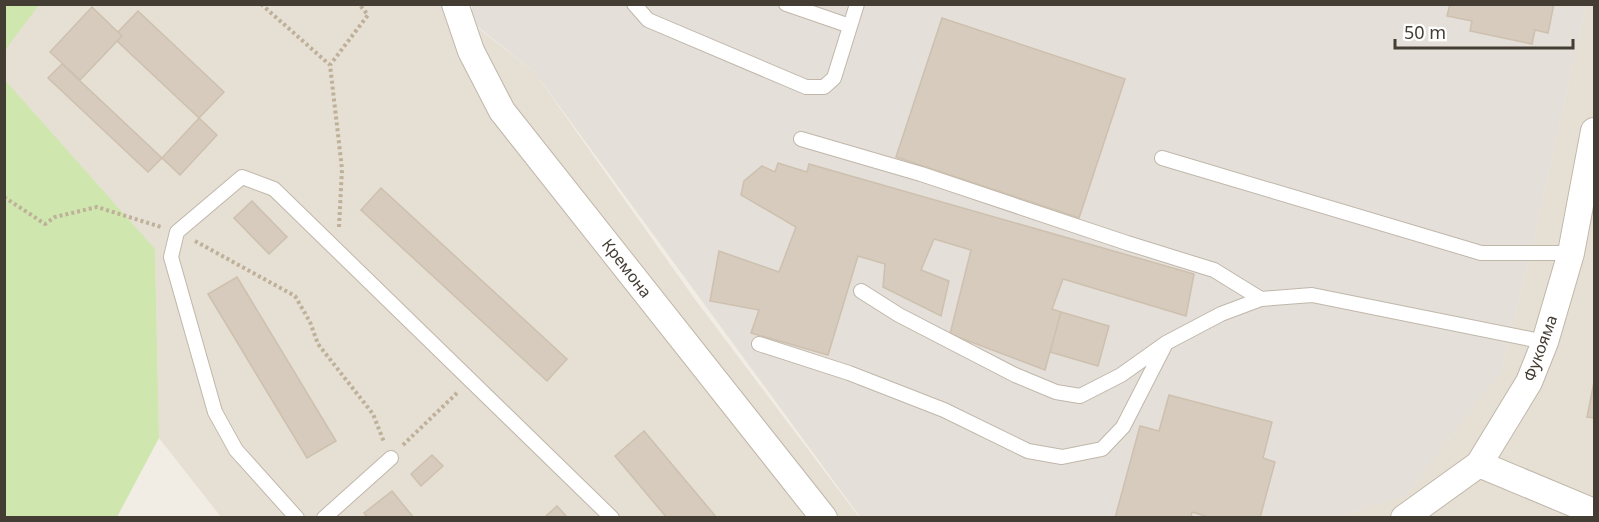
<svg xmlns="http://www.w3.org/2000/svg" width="1599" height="522" viewBox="0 0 1599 522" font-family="'Noto Sans',sans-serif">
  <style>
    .residential { fill: #e6dfd3 }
    .industrial { fill: #e4dfd9 }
    .green { fill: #cfe6ae }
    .building { fill: #d6cbbd; stroke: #cec0ae; stroke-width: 1.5 }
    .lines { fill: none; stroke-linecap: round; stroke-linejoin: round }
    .service-casing { stroke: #c0b7aa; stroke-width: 16 }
    .minor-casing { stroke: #c0b7aa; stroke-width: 28 }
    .path { stroke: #beb099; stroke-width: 4; stroke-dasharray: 3 3; stroke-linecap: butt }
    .service { stroke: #fff; stroke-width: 14 }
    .minor { stroke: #fff; stroke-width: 26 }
    .labels { text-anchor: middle; stroke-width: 4.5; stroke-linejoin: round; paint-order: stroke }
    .street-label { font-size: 16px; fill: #443d34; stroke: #fff }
  </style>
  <rect width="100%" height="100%" fill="#f2ede4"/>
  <path class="residential" d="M39,5H449L535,73L694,298L859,517H221L159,438L155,249L5,80L4,50Z
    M1586,5H1594V517L1336,518L1406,495L1501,372L1534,240Z"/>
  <path class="industrial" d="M472,4L1586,5L1534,240L1501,372L1406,495L1336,518L860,517L535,73L472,22Z"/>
  <path class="green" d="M5,4L39,5L5,50L4,5Z
    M5,80L155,249L159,438L117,517H5Z"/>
  <path class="building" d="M1450,4H1554L1548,33L1535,30L1532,44L1470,31L1472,21L1447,16Z
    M92,7L122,36L80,80L50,52Z
    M138,11L224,92L199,118L117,41L122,36L118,32Z
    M942,18L1125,79L1079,218L896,157Z
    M62,64L162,158L148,172L48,78Z
    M199,118L217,135L180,175L162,158Z
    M778,163L807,172L809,164L1194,274L1186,316L1063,279L1052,309L1061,312L1045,370L950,334L971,250L934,239L921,270L949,281L941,316L883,287L885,264L858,256L828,355L751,333L759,310L710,301L719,251L779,272L796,227L741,195L744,181L762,166L775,172Z
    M381,188L567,359L547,381L361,210Z
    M252,201L287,237L269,254L234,218Z
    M237,277L336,441L307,458L208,294Z
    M1061,312L1109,326L1098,366L1050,352Z
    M1594,382V418L1587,417Z
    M1169,395L1272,422L1263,458L1275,462L1260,518H1212L1192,512L1191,518H1115L1140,426L1159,431Z
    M644,431L717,518H667L615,456Z
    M432,455L443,466L421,486L411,474Z
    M392,491L414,518H368L364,513Z
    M557,506L568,518H546L545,517Z"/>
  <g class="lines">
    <g class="service-casing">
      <path id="service" d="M634,4L648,20L806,87H824L834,78L857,4
        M786,4L850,26
        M801,139L921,174L1127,243L1214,270L1261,299
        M1162,158L1481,253H1571
        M861,291L899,315L1015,375L1056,392L1080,396L1121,375L1166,343L1221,314L1261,299L1312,295L1545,342
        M759,344L849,373L944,410L1028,451L1062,457L1102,449L1123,427L1165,345
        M297,518L236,450L215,412L171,257L177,232L242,177L274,189L612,518
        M324,518L391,458"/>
    </g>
    <g class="minor-casing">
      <path id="minor" d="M455,4L471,51L502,111L824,518
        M1479,464L1594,512
        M1404,518L1479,464L1529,382L1545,342L1571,253L1594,131"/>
    </g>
    <path class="path" d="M261,4L330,65
      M4,197L45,224L55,217L97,207L161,227
      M339,227L342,169L330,65L368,15L359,4
      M195,241L295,296L310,322L318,344L373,414L384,442
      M403,445L458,392"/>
    <use href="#service" class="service"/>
    <use href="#minor" class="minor"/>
  </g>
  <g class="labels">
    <g class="street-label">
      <text transform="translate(627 268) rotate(52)" y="6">Кремона</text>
      <text transform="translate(1540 348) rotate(-70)" y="6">Фукояма</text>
    </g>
  </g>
  <rect width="1599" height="522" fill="none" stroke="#443d34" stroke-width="12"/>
  <path d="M1395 39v9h178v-9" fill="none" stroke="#443d34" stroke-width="3"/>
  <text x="1404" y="39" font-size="18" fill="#443d34" stroke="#ffffff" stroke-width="4.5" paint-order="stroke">50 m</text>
</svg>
